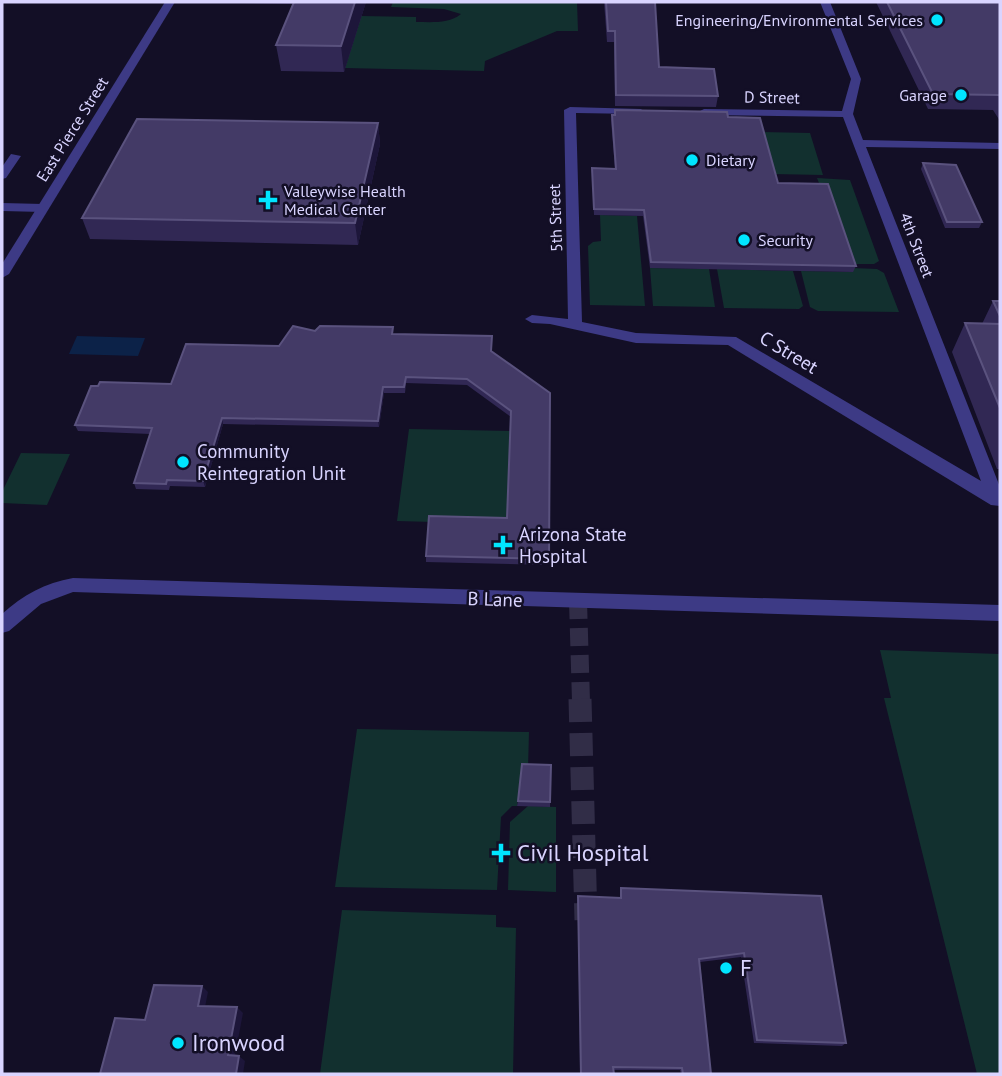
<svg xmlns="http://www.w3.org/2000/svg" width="1002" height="1076" viewBox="0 0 1002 1076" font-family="'PT Sans',sans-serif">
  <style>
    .green { fill: #12302f }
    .water { fill: #0c2248 }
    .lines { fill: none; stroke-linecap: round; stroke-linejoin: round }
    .pedestrian-tunnel-far1 { stroke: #312d47; stroke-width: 18; stroke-dasharray: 18 9; stroke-linecap: butt }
    .pedestrian-tunnel { stroke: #312d47; stroke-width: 23; stroke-dasharray: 23 11; stroke-linecap: butt }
    .service { fill: #3d3a85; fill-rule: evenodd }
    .minor { fill: #3d3a85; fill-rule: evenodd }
    .wall { fill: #312854 }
    .shaded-wall { fill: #1d163a }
    .building { fill: #433a66; stroke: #5a527e; stroke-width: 2 }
    .poi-dot { fill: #00e5ff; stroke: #130f26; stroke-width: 2.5 }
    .labels { text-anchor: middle; stroke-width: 5; stroke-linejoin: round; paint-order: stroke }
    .far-poi-label { font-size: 16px; fill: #d9d4ff; stroke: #130f26; text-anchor: start }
    .far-street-label { font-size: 16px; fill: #d9d4ff; stroke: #130f26 }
    .street-label { font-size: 19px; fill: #d9d4ff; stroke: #130f26 }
    .poi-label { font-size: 19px; fill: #d9d4ff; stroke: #130f26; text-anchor: start }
    .near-poi-label { font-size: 23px; fill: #d9d4ff; stroke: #130f26; text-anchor: start }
  </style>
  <rect width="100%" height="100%" fill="#130f26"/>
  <path class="green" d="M393,2H577L578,31H557L485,61L484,71L345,68L361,16L416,17V22C431,22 449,24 461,14L444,9L391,7Z
    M761,132L810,133L823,175L773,174Z
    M817,178L850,180L879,261L874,264H851Z
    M600,215L637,216L645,306L590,305L588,246L593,242L601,241Z
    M650,268L709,269L715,307L653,306Z
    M852,268L877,269L884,273L899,312L818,311L810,307L801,271L853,272Z
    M717,269L793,271L803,306L799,309L724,308Z
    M409,429L511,431L507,524L397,521Z
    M21,453L70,454L47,505L2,503V492Z
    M880,650L1000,654V1074H977L884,698H891Z
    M357,729L529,732L528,769L522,770L517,806H512L501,817L497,890L335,887Z
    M528,806L556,807V892L508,890L510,822Z
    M342,910L496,915V927L516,928L513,1074H320Z"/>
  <path class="water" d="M77,336L145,338L138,356L69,354Z"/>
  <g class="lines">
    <path class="pedestrian-tunnel-far1" d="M578,601L581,701"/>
    <path class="pedestrian-tunnel" d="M580,699L586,920"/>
    <path class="service" d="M820,2H830L861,79L853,114L863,140L1000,143V149L866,147L1000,487V506L991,505L728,345L636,343L550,324L532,323L525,319L532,315L568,319L564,110L570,107L641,109L643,111L637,114L576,113L582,322L636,333L736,337L981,481L843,117L704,115L698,112L704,109L842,111L851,79Z
      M11,154L21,156L6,178L2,179V167Z
      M2,203L43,204L49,208L43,212L2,211Z
      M73,578L1000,605V621L73,592L41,604L9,631L2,633V614C23,595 45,583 73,578Z"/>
    <path class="minor" d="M165,2H175L9,274L2,278V264Z"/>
  </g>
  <path class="wall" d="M240,2H366L344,72L281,71L276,45L293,4L240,3Z
    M604,2H655L659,67L718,96L716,107L615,106L614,42H607Z
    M876,2H1000V121L993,110L928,109Z
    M612,115L728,117L778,183L856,266L853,272L650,268L643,216L594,215L592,168L615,169L611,120Z
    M378,123L380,144L358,245L90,239L82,218Z
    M923,163L982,222L979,228H945L921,169Z
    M993,301H1000V469H997L952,352L965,323L982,324Z
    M315,331L394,334L491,351L550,393L549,565L426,562V556L507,518L511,417L467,385L406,383L405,393H384L379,427L223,424L205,487L170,486L169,490L136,489L134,483L150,434L78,431L75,425L171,384L279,346Z
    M551,765L550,807L517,806L518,801Z
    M621,888L821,896L846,1043L842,1046L754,1043L741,957L700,962L711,1074H681L680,1070H614V1074H580L578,896L620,898Z"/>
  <path class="shaded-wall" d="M355,2H366L344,72L341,46Z
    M378,123L380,144L358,245L355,223Z
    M383,387L384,393L379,427L378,421Z
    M222,418L223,424L205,487L203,481Z
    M202,986L208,992L204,1012L198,1006Z
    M237,1007L243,1013L234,1061L228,1055Z
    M239,1056L245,1061L243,1074H236Z"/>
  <path class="building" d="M294,2H355L341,46L276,45Z
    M606,2H655L659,67L714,69L718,96L616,95L615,31H608Z
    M887,2H1000V96L999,95L933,94Z
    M615,110L727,112L728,117L760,118L778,183L828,184L856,266L651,262L644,210L594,209L592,168L616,169L612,115H615Z
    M137,119L378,123L355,223L82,218Z
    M923,163L956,165L982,222H947Z
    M993,301H1000V316Z
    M965,323L1000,324V408Z
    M293,326L315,331L320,326L393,327L392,334L492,336L491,351L550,393L549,559L426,556L429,516L507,518L511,411L467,379L406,377L404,387H383L378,421L222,418L203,481L167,480L166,484L134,483L152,428L75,425L91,386H98L100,382L171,384L186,344L279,346Z
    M522,764L551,765L550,802L518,801Z
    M621,888L821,896L846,1043L757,1040L744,953L699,959L711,1074H683L682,1068L613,1067L614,1074H581L578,896L621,898Z
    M154,985L202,986L198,1006L237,1007L228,1055L239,1056L236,1074H100L115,1018L145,1020Z"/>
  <g class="poi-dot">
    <circle cx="937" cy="20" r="7"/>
    <circle cx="961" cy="95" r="7"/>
    <circle cx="692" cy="160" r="7"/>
    <path d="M264.5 189.5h7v7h7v7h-7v7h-7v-7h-7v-7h7z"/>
    <circle cx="744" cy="240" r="7"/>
    <circle cx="183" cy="462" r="7"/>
    <path d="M499.5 534.5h7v7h7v7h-7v7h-7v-7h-7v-7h7z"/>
    <path d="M497.5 842.5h7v7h7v7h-7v7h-7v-7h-7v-7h7z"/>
    <circle cx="726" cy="968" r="7"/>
    <circle cx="178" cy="1043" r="7"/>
  </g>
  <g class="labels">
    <g class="far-poi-label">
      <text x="923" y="26" text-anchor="end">Engineering/Environmental Services</text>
      <text x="947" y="101" text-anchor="end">Garage</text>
      <text x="706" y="166">Dietary</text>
      <text x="284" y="197">Valleywise Health<tspan x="284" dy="18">Medical Center</tspan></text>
      <text x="758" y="246">Security</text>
    </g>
    <g class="far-street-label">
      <text transform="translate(772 97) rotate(1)" y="6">D Street</text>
      <text transform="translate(72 129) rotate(-58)" y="6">East Pierce Street</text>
      <text transform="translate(555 218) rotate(-92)" y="6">5th Street</text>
      <text transform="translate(917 245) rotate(69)" y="6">4th Street</text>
    </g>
    <g class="street-label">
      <text transform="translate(789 352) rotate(31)" y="7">C Street</text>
      <text transform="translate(495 599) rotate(2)" y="7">B Lane</text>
    </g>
    <g class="poi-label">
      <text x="197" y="458">Community<tspan x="197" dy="22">Reintegration Unit</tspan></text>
      <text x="519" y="541">Arizona State<tspan x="519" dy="22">Hospital</tspan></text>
    </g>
    <g class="near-poi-label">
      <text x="517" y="861">Civil Hospital</text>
      <text x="740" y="976">F</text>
      <text x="192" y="1051">Ironwood</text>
    </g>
  </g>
  <rect width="1002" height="1076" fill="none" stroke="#d9d4ff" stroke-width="7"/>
</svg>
